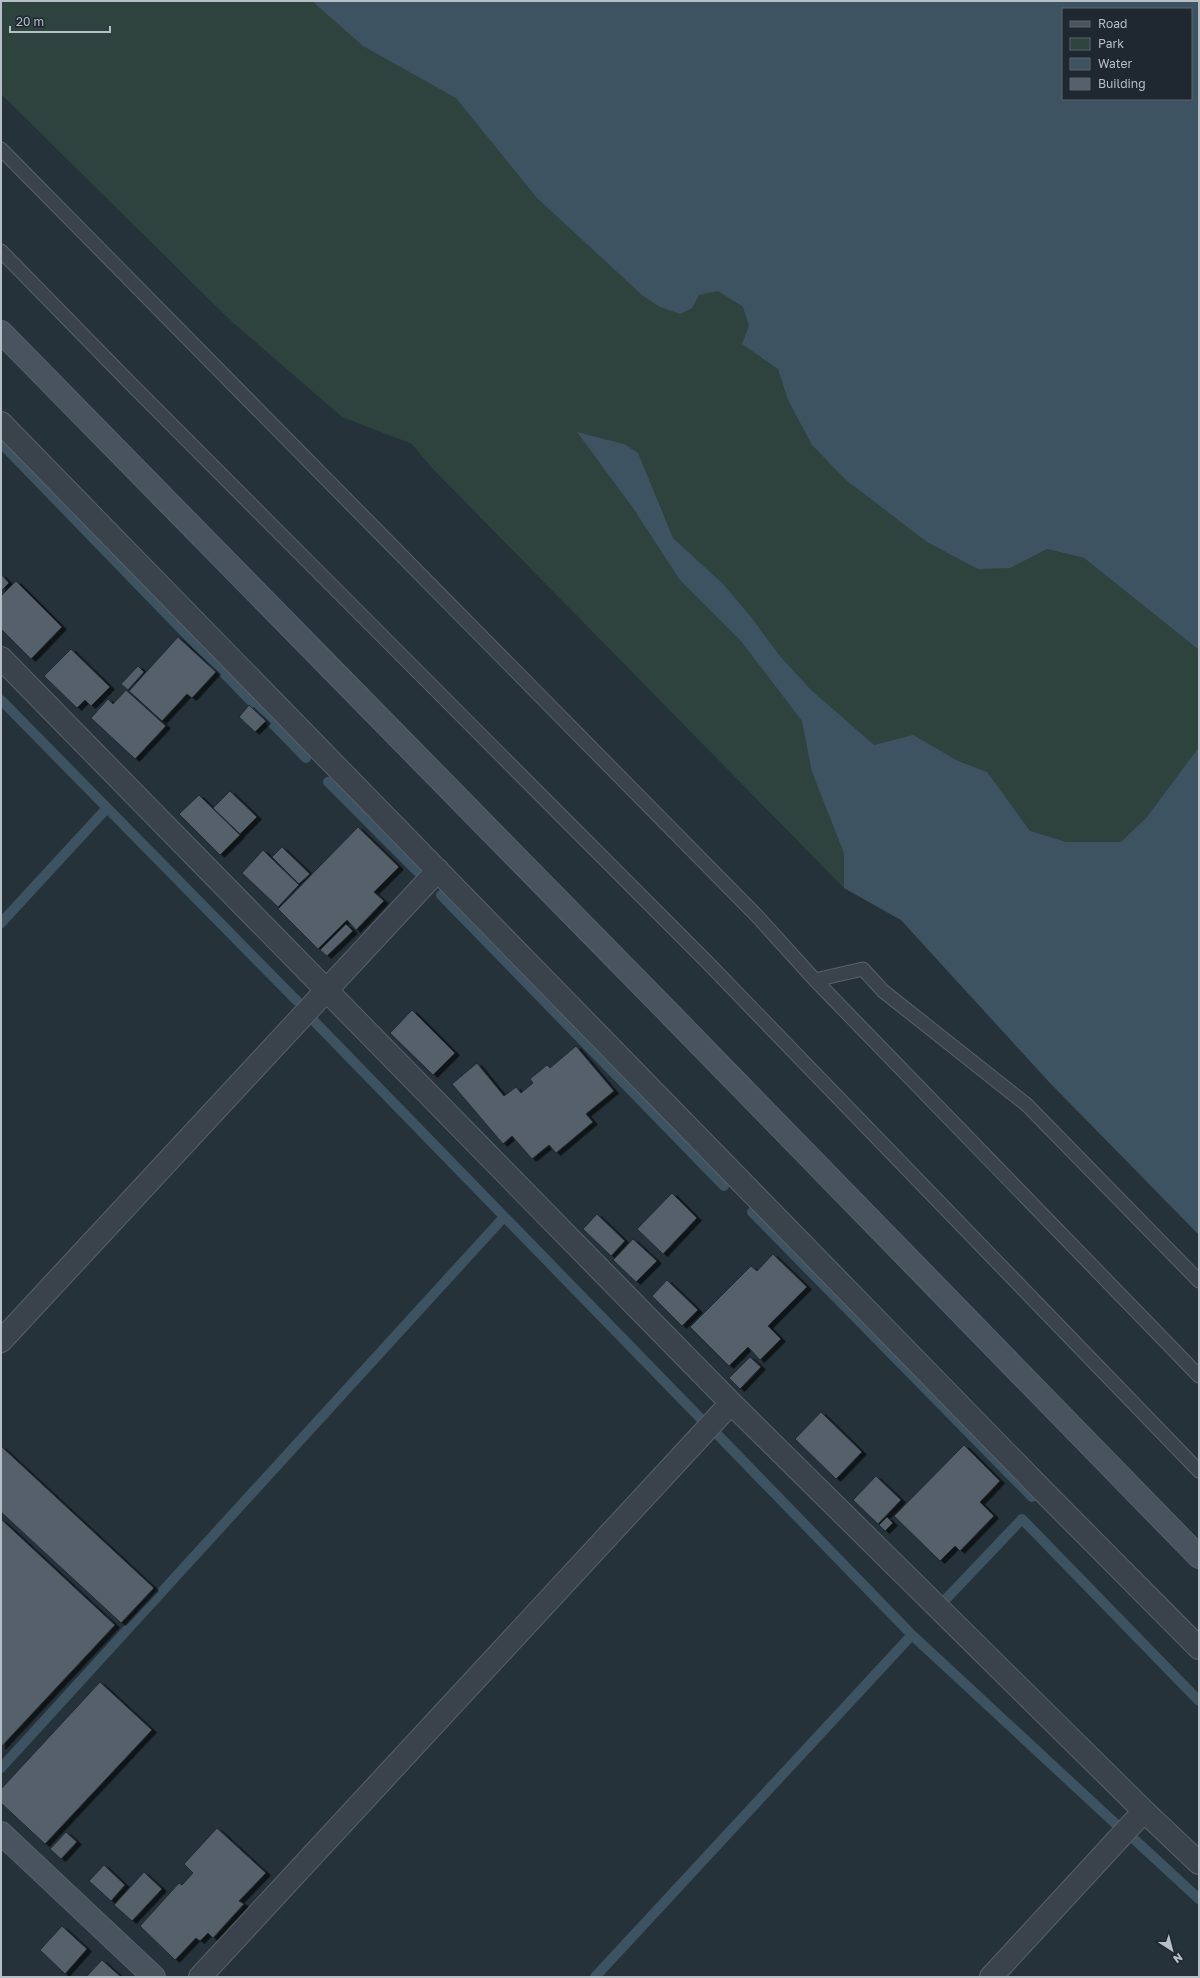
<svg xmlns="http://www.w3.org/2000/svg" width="1200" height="1978" viewBox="0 0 1200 1978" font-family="'Golos Text',sans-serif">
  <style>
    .green { fill: #2e423e }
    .water { fill: #3e5361; fill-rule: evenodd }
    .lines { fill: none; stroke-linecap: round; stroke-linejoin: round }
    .stream { stroke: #3e5361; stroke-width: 10 }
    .building { fill: #54616a; stroke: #212a32; filter: url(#shadow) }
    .lane-casing { stroke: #586169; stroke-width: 15 }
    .street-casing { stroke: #586169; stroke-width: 24 }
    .secondary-casing { stroke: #586169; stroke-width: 24 }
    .lane { stroke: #3a434b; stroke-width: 13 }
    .street { stroke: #3a434b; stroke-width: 22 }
    .secondary { stroke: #48535d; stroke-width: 22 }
  </style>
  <defs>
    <filter id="shadow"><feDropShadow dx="4.5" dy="2.5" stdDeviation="0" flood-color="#0009"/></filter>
  </defs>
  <rect width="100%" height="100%" fill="#26323a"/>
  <path class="green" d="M1,1H313L325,12L433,74L645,241L743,307L1047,549L1084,558L1199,650V832L1050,1083L901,920L844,888L432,468L412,444L342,417L229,319L1,94Z"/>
  <path class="water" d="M312,1H1199V650L1084,558L1047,549L1010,568L978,569L927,542L846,480L812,445L788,400L778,369L742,344L749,326L743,307L718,291L699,295L692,308L680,314L660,307L642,295L537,198L456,98L363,46ZM1063,9H1191V99H1063Z
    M577,432L624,444L638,453L673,538L723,584L751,617L779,655L811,690L874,745L913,735L958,761L987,772L1030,831L1066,842H1121L1147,817L1199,747V1235L1050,1083L901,920L844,888V853L812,772L802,721L741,641L680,580L633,508Z"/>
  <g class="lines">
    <path class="stream" d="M1,443L306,758
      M1,700L297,1001
      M328,782L418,872
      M441,895L724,1186
      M1,923L107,808
      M313,1020L703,1421
      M752,1212L1032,1497
      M716,1433L912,1635L1118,1826
      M947,1598L1022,1519L1199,1701
      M1,1768L504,1217
      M1135,1840L1199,1899
      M595,1977L909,1638"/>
  </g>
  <path class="building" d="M1,574L9,583L1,591Z
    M16,581L62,627L31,659L1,629V596Z
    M178,637L216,672L192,698L187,694L162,721L129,691Z
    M71,649L110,687L91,706L85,700L77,708L44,676Z
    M138,666L144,672L128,690L121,684Z
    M126,690L166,726L135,759L91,718L108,699L113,704Z
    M249,705L266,721L255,732L239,717Z
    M230,791L257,817L240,834L213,808Z
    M199,795L240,835L220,855L179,814Z
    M358,827L399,867L374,892L384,901L356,930L347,920L318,949L278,909Z
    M282,847L310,874L299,884L272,857Z
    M263,850L299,885L278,907L242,873Z
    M346,924L353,931L327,956L320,950Z
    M412,1010L455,1053L433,1075L390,1033Z
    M576,1046L614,1091L586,1114L593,1122L556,1153L549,1145L532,1159L512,1136L503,1144L452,1084L477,1063L504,1096L516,1087L521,1093L533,1083L530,1079L547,1065L550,1068Z
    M672,1193L697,1218L663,1254L637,1229Z
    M597,1214L625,1241L611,1256L583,1229Z
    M633,1239L657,1261L636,1282L613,1260Z
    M773,1254L807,1287L768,1326L781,1339L760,1360L748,1347L729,1366L690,1327L751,1266L757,1271Z
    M667,1280L698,1310L682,1326L652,1296Z
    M750,1357L761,1367L740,1389L729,1378Z
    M821,1412L862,1452L836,1479L795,1439Z
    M964,1445L1000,1481L980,1502L994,1516L960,1551L955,1546L940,1561L894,1516Z
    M1,1446L154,1588L121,1623L1,1512Z
    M876,1476L901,1500L878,1524L853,1500Z
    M887,1517L893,1523L885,1531L879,1525Z
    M1,1519L115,1625L1,1747Z
    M100,1682L152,1730L45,1844L1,1803V1789Z
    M217,1828L266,1873L239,1901L244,1904L213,1938L208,1933L200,1941L196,1938L175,1960L140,1926L179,1883L182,1885L193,1873L184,1864Z
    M66,1832L77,1842L61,1859L50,1849Z
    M104,1865L125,1885L111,1901L89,1881Z
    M144,1872L162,1889L132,1921L114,1905Z
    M62,1926L87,1949L65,1974L40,1950Z
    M102,1960L121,1977H86Z"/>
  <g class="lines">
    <g class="lane-casing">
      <path id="lane" d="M1,149L757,916L815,980L1199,1376
        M1,251L132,385L708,963L1199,1471
        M815,980L863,969L883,991L1027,1105L1199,1281"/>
    </g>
    <g class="street-casing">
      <path id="street" d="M1,423L1045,1493L1199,1648
        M1,658L731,1403L1144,1811L1199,1863
        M1,1341L438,870
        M200,1977L731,1403
        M991,1977L1144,1811"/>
    </g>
    <g class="secondary-casing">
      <path id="secondary" d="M1,332L673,1017L1199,1557
        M1,1833L154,1977"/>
    </g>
    <use href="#lane" class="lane"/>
    <use href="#street" class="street"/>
    <use href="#secondary" class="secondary"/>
  </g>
  <rect width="1200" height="1978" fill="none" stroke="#b6bec6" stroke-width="4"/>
  <rect x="1062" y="8" width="130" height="92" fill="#1f2830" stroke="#5b646c"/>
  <rect x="1070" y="21" width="20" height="6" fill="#48535d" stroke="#5b646c"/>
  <text x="1098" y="28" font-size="12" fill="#b6bec6">Road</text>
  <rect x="1070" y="38" width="20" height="12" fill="#2e423e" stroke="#5b646c"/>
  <text x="1098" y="48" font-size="12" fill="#b6bec6">Park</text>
  <rect x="1070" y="58" width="20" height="12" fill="#3e5361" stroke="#5b646c"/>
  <text x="1098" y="68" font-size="12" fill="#b6bec6">Water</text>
  <rect x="1070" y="78" width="20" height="12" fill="#54616a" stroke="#5b646c"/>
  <text x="1098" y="88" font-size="12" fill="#b6bec6">Building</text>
  <g transform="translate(1172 1950) rotate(144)" stroke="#1f2830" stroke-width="3" paint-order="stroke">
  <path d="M0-3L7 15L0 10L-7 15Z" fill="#b6bec6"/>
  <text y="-6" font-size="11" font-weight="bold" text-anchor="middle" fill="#b6bec6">N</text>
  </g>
  <path d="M10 26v6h100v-6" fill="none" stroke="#b6bec6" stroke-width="2"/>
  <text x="16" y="26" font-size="12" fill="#b6bec6" stroke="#1f2830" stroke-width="3" paint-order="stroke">20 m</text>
</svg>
